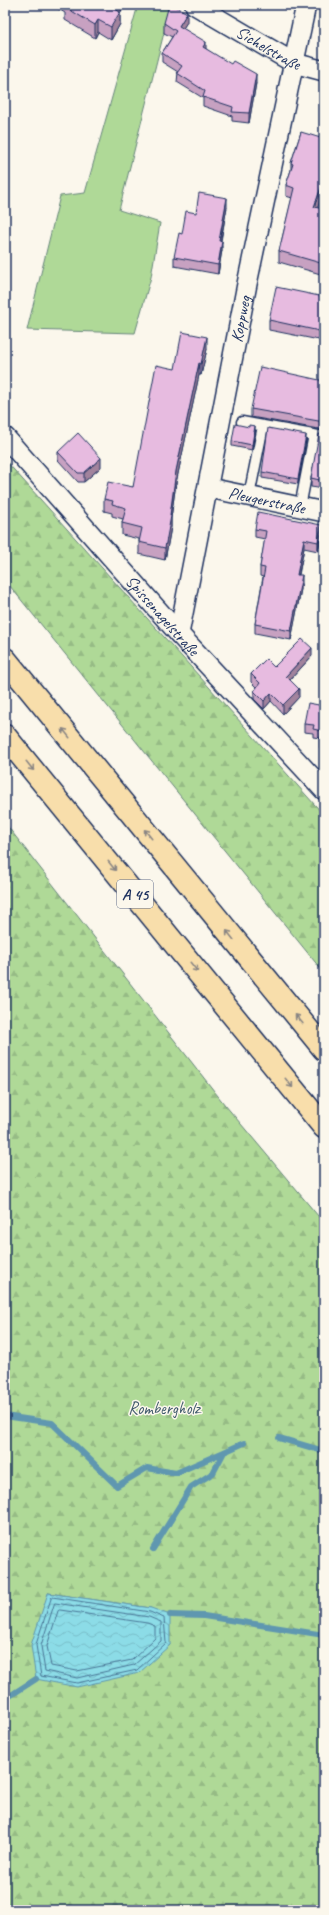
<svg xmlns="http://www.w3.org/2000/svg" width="329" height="1915" viewBox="0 0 329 1915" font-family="Caveat,sans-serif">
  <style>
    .green { fill: #afd997; stroke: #65847a }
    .forest { fill: url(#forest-firs); stroke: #65847a; fill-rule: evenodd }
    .water { fill: url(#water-waves); stroke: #5f97b0 }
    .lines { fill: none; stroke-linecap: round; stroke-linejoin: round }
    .shore { stroke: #487495; stroke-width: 1 }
    .stream { stroke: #5f97b0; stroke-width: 6 }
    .service-casing { stroke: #1b2f5e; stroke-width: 13 }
    .minor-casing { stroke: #1b2f5e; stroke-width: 22 }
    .motorway-casing { stroke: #1b2f5e; stroke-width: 25 }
    .service { stroke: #fbf7ec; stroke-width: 10 }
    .minor { stroke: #fbf7ec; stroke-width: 19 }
    .motorway { stroke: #f8deab; stroke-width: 22 }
    .wall { fill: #c7a1c1; stroke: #1b2f5e }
    .shaded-wall { fill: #a2839d; stroke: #1b2f5e }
    .building { fill: #e7bbe0; stroke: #1b2f5e }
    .oneway { stroke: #8a8684 }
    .labels { text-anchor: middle; stroke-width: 3; stroke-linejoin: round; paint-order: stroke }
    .shield { fill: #fbf7ec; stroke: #5e6b89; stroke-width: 1 }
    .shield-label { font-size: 16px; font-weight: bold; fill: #1b2f5e }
    .street-label { font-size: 17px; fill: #1b2f5e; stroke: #fbf7ec }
    .park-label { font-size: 17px; fill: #405a6c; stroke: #fbf7ec }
  </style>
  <defs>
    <pattern id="forest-firs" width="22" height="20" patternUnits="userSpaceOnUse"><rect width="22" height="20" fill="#afd997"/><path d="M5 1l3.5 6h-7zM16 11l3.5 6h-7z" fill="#96bb85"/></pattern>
    <pattern id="water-waves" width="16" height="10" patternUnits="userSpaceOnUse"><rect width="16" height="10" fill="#8cdce7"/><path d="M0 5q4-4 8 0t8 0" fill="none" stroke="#78bdc9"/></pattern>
  </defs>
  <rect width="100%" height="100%" fill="#fbf7ec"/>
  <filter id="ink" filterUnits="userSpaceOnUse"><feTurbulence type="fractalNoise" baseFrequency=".025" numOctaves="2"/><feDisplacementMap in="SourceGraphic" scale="8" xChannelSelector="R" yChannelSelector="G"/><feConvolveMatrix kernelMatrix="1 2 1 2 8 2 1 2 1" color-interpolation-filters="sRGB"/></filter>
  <g filter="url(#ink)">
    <path class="green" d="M138,5H171L119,210L160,223L151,277L135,333L27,330L60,196L85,193Z"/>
    <path class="forest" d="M5,460L324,815V973L5,580Z
      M5,823L225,1105L324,1223V1910H5ZM48,1593L151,1608L170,1645Z"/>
    <path class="water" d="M48,1593L151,1608L170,1615V1645L139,1673L77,1687L36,1679L31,1645Z"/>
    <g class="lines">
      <path class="shore" d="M52,1597L150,1612L164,1618L166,1643L137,1670L77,1683L41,1676L36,1645Z
        M55,1603L149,1617L161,1622V1641L134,1665L77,1678L45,1671L41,1646Z
        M60,1610L147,1623L155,1626V1638L132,1660L77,1671L51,1666L47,1646L58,1611Z"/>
      <path class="stream" d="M5,1416L52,1423L117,1486L147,1468L176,1473L224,1452
        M279,1438L320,1450L324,1448
        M153,1549L191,1487L213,1473L224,1452L244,1443
        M170,1615L204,1616L324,1635
        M5,1699L36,1679"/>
      <g class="service-casing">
        <path id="service" d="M242,422L324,437
          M249,496L263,426
          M300,507L314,435"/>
      </g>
      <g class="minor-casing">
        <g id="minor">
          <path id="s1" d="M195,5L294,63L324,71"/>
          <path id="s2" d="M5,437L179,634L324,790"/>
          <path id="s3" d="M209,488L324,512"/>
          <path id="s4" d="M179,634L247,284L306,5"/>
        </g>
      </g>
      <g class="motorway-casing">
        <path id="motorway" d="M5,659L324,1049
          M5,736L324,1127"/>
      </g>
      <use href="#service" class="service"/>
      <use href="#minor" class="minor"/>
      <use href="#motorway" class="motorway"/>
    </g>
    <path class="wall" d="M52,5H125L120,13V24L111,40L98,32L95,38L65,20V13Z
      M187,22L183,28L206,49L256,83L249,123L232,121V116L203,106V98L177,82L178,72L162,62V53L172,37L164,33V23Z
      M301,132L318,208L324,209V275L279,262V251L292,198L286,196V185L291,170V163Z
      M227,207L221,241L222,250L218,274L174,266V257L196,213Z
      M324,297V341L269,330V320Z
      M207,349L201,375H199L176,483L171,518V527L165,560L139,554V539L122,535V523L123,519L112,516V513L104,511V499L133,487L175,369Z
      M324,381V430L251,417V409Z
      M249,427L255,431L252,450L232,446V441Z
      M324,435V489L311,487V478Z
      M306,440L298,484L262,478V472Z
      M58,452L101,467L84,482H78L58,460Z
      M255,529L321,534L318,551L304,548L299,575L302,584L291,640L255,633V624L263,577L260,576V567L265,539L255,537Z
      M312,656L290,680L299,697L283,714L271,701L264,709L254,699V691L257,688L251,682V674L274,667Z
      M324,706V748H320V738L313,737V733L304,732V724Z"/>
    <path class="shaded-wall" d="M117,5H125L120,13V24L111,40V27L115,9Z
      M187,13V22L179,35V26Z
      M98,20V32L95,38V25Z
      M206,42V52L203,47Z
      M256,74V83L249,123V113Z
      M324,179V190L314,218V207Z
      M227,198V207L219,249V241Z
      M222,241V250L218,274V265Z
      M207,337V349L201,375V364Z
      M199,363V375L176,483L171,518V527L165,560V548L170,515L176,471Z
      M255,426V431L252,450V445Z
      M306,435V440L298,484V479Z
      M101,458V467L84,482V473Z
      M321,525V534L318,551V542Z
      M304,539V548L297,583V575Z
      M302,575V584L291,640V631Z
      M312,648V656L286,684V676Z
      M299,689V697L283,714V705Z
      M271,693V701L264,709V701Z"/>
    <path class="building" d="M67,5H117L115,9L120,12L111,27L98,20L95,25L65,7Z
      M169,5H173L187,13L179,26L206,42L203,47L231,64L233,61L256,74L249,113L232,112L233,107L203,97L205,91L177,73L182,66L162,53L176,31L164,23Z
      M301,132L324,139V179L314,207L324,209V264L279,251L294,188L286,185L293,164L291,163Z
      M199,193L227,198L219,241H222L218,265L174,257L179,233L182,234L186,211L196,213Z
      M276,287L324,297V332L269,320Z
      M182,332L207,337L201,364L199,363L176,471L170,515L171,516L165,548L139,542L142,528L122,523L126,508L112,504L113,501L104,499L108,482L133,487L156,365L175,369Z
      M260,367L324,381V422L251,409Z
      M235,424L249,427V425L255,426L252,445L232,441Z
      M268,428L306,435L298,479L262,472Z
      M78,433L101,458L84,473H78L58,452Z
      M319,434L324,435V481L311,478Z
      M258,512L321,525L318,542L304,539L297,575H302L291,631L255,624L265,568L260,567L266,531L255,529Z
      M302,639L312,648L286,676L299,689L283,705L271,693L264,701L254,691L260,683L251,674L266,659L274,667Z
      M308,703L324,706V740H320L322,731L313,729L314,725L304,724Z"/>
    <defs><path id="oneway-shaft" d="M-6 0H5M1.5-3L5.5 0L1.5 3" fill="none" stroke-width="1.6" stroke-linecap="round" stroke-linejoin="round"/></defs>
    <g class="oneway">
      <use href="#oneway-shaft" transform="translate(66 733) rotate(-129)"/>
      <use href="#oneway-shaft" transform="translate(30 766) rotate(51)"/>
      <use href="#oneway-shaft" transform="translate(148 834) rotate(-129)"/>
      <use href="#oneway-shaft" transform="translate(112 866) rotate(51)"/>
      <use href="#oneway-shaft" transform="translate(230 935) rotate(-129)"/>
      <use href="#oneway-shaft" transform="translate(194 967) rotate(51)"/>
      <use href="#oneway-shaft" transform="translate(299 1019) rotate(-130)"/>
      <use href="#oneway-shaft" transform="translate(289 1083) rotate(51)"/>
    </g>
  </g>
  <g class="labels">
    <rect class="shield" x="117" y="880" width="36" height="28" rx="3"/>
    <g class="shield-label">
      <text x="135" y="900">A 45</text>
    </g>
    <g class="street-label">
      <text dy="6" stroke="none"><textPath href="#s1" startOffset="85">Sichelstraße</textPath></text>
      <text dy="6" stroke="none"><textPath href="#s4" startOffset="321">Koppweg</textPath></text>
      <text dy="6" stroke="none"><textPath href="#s3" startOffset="59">Pleugerstraße</textPath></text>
      <text dy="6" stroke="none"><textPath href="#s2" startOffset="238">Spissenagelstraße</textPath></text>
    </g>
    <g class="park-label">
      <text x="164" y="1414">Rombergholz</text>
    </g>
  </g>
  <rect width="329" height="1915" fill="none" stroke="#fbf7ec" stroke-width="20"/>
  <rect x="10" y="10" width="309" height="1895" fill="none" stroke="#1b2f5e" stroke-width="1.5" filter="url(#ink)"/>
</svg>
